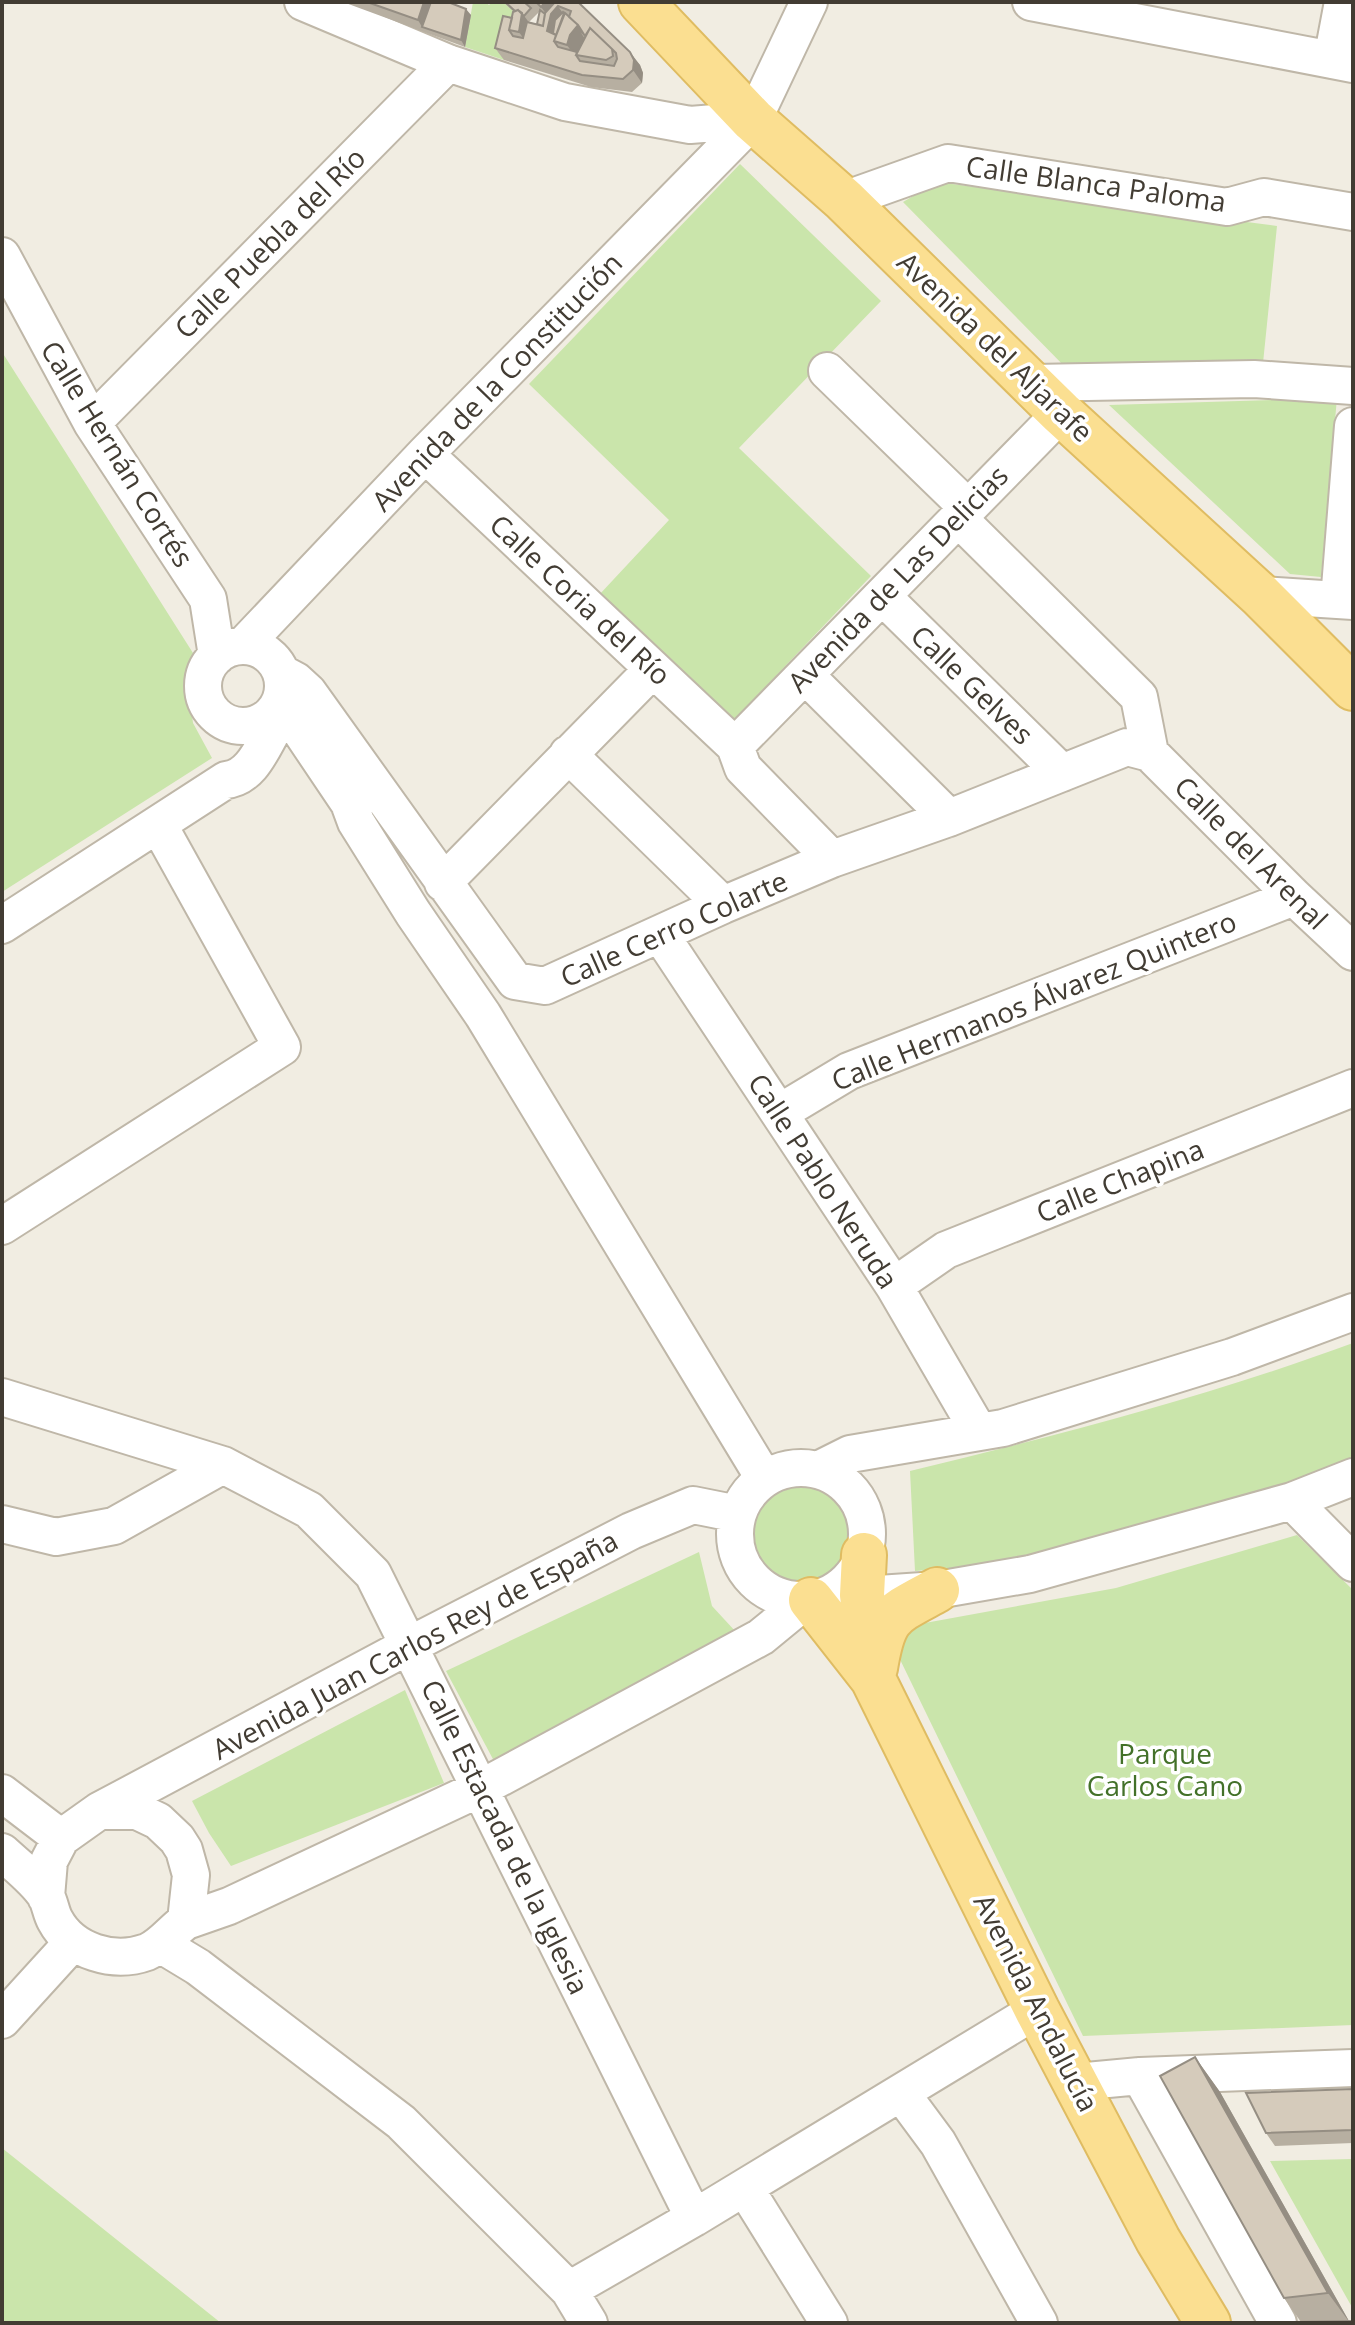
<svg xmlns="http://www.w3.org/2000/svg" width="1355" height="2325" viewBox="0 0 1355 2325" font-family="'Open Sans',sans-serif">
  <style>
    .green { fill: #cae5ab }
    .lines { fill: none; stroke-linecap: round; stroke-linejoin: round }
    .minor-casing { stroke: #bfb7a8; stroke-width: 40 }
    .major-casing { stroke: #dfbc62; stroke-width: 48 }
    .minor { stroke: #fff; stroke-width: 36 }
    .major { stroke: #fbdf91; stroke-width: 44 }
    .wall { fill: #b7afa1; fill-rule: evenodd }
    .shaded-wall { fill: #958e83 }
    .building { fill: #d5cbbb; stroke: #958e83; stroke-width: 2; fill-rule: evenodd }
    .labels { text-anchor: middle; stroke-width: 7; stroke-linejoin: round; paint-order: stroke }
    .street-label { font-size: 28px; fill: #423c33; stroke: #fff }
    .park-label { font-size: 28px; fill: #437129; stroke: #fff }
  </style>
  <rect width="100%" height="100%" fill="#f1ede2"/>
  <path class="green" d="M473,2H485L489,5L492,2H503L516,13L504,60L465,47Z
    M740,164L881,301L739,448L871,576L731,723L599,595L669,520L529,384Z
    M937,182L1277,226L1263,363L1070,372L903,202Z
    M2,352L193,653L188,686L193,723L212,758L2,892Z
    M1337,398L1321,577L1290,574L1109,405Z
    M1353,1343V1459L1287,1485L1025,1562L915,1571L910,1471C1062,1434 1206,1397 1353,1343Z
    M752 1534a50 50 0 1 1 100 0a50 50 0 1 1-100 0Z
    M1297,1535L1353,1590V2025L1083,2036L892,1643L914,1625L1116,1588Z
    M699,1552L712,1606L736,1632L494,1761L446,1671Z
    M405,1690L444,1783L231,1866L209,1833L192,1801Z
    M2,2148L221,2323H2Z
    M1353,2159V2309L1270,2161Z"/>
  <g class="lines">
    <g class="minor-casing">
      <path id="minor" d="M303,2L448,63L565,102L690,125L753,120
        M1031,2L1353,64
        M1332,60L1343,2
        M844,200L948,163L1227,207L1264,197L1353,212
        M2,256L92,423L208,599L217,656
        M827,371L968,508
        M1032,383L1254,379L1353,386
        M92,423L448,63
        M425,454L735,746L743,768L832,859
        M958,518L1139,697L1150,753
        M1260,595L1353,601
        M882,596L1062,773
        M1339,600L1353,426
        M203 686a40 40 0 1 1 80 0a40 40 0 1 1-80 0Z
        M243,646L425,454L753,120L809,2
        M281,673L296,681L308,692L515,981L545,986L723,905L832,859L949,818L1127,747L1150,753
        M805,675L949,818
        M281,702L349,803L356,822L413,913L483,1015L764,1478
        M735,746L1061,413
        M1150,753L1294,897L1353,952
        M568,754L723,905
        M443,883L653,669
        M2,925L226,780C249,778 260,753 270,735
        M660,934L894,1286L979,1432
        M779,1113L849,1071L1294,897
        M2,1226L282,1047L158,824
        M894,1286L946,1250L1353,1088
        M2,1397L223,1465L309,1510L373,1574L694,2218
        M735 1534a66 66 0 1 1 132 0a66 66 0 1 1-132 0Z
        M818,1470L850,1454L1003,1428L1232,1357L1353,1312
        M1292,1501L1353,1563
        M2,1524L56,1537L114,1526L223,1465
        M820,1598L937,1590L1030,1574L1292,1501L1353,1477
        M2,1793L61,1838
        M99,1811L410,1645L631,1531L693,1505L738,1514
        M2,1852C16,1865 36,1880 46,1896C50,1903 51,1913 55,1920C72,1952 114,1964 147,1952C162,1946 173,1930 186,1921L191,1875L184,1850L177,1839L158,1821L137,1811H99L61,1838L49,1861L46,1897
        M186,1921L229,1906L481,1788L761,1637L806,1600
        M160,1944L198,1967L401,2122L569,2290L589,2323
        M2,2020L73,1942
        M1140,2076L1278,2323
        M1076,2082L1140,2076L1353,2068
        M901,2093L938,2143L1039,2323
        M745,2188L829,2323
        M569,2290L694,2218L1037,2010"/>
    </g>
    <g class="major-casing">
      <path id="major" d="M641,2L753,120L844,200L1061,413L1260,595L1353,688
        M864,1555L862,1595L873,1676
        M811,1600L873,1679L1037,2010L1158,2240L1208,2323
        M875,1668C884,1614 891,1615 937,1590"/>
    </g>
    <use href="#minor" class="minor"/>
    <use href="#major" class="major"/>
  </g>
  <path class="wall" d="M343,2H455L454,5L471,15L465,47Z
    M503,2H578L640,65L643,73L642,83L632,92L591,87L504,60L495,48L512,18L514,12ZM539,12L537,24L529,22Z
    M1195,2057L1220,2092L1349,2321L1301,2322L1284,2298Z
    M1353,2089V2143L1275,2146L1266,2133Z"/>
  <path class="shaded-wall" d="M424,2H438L422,27L418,20Z
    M545,2H555L567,19L552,39L547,32L550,19L541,7Z
    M466,9L471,15L465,47L461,40Z
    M522,13L536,32L532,51L519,32Z
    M576,17L585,36L581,33L590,46L576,55L580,64L567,45Z
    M630,52L640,65L643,73L642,83L633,70Z
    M1195,2057L1220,2092L1350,2323L1328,2293Z"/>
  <path class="building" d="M367,2H424L418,20Z
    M431,2H448L466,9L461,40L422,27Z
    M505,2H524L531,8L524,16L518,10L515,11Z
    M536,2H545L541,7Z
    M555,2H578L630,52L634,60L633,70L623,79L582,75L495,48L503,16L512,18L509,30L513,36L523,38L527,22L543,26L545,13ZM558,6L571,11L569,17L578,25L585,36L590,28L612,49L616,53L617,59L614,66L580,61L576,55L577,52L558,47L554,41L556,35L547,31L551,14Z
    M518,10L522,13L519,32L509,30L513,12Z
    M540,10L545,14L543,26L537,24Z
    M563,12L564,13L556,35L553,33L555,20Z
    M565,13L578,25L570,35L567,45L554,41Z
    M590,28L612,49L613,56L606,60L576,55Z
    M1195,2057L1328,2293L1284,2298L1160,2076Z
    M1353,2089V2130L1266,2133L1246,2093Z
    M1353,2321V2323H1296L1295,2322Z"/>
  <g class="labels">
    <g class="street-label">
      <text transform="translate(1096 184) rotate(8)" y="10">Calle Blanca Paloma</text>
      <text transform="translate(270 243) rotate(-45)" y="10">Calle Puebla del Río</text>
      <text transform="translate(995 347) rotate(44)" y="10">Avenida del Aljarafe</text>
      <text transform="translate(497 382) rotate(-46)" y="10">Avenida de la Constitución</text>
      <text transform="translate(117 454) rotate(58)" y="10">Calle Hernán Cortés</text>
      <text transform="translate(898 579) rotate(-46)" y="10">Avenida de Las Delicias</text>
      <text transform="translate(580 600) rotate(43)" y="10">Calle Coria del Río</text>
      <text transform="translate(972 685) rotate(44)" y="10">Calle Gelves</text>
      <text transform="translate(1251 853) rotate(45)" y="10">Calle del Arenal</text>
      <text transform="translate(674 929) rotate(-24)" y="10">Calle Cerro Colarte</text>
      <text transform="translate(1034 1001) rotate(-22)" y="10">Calle Hermanos Álvarez Quintero</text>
      <text transform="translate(823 1181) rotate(57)" y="10">Calle Pablo Neruda</text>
      <text transform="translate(1120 1181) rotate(-22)" y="10">Calle Chapina</text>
      <text transform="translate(415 1645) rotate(-28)" y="10">Avenida Juan Carlos Rey de España</text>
      <text transform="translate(505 1837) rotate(64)" y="10">Calle Estacada de la Iglesia</text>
      <text transform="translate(1036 2003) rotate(63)" y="10">Avenida Andalucía</text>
    </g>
    <g class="park-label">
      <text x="1165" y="1764">Parque<tspan x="1165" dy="32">Carlos Cano</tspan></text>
    </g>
  </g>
  <rect width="1355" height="2325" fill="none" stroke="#423c33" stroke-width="8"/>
</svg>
